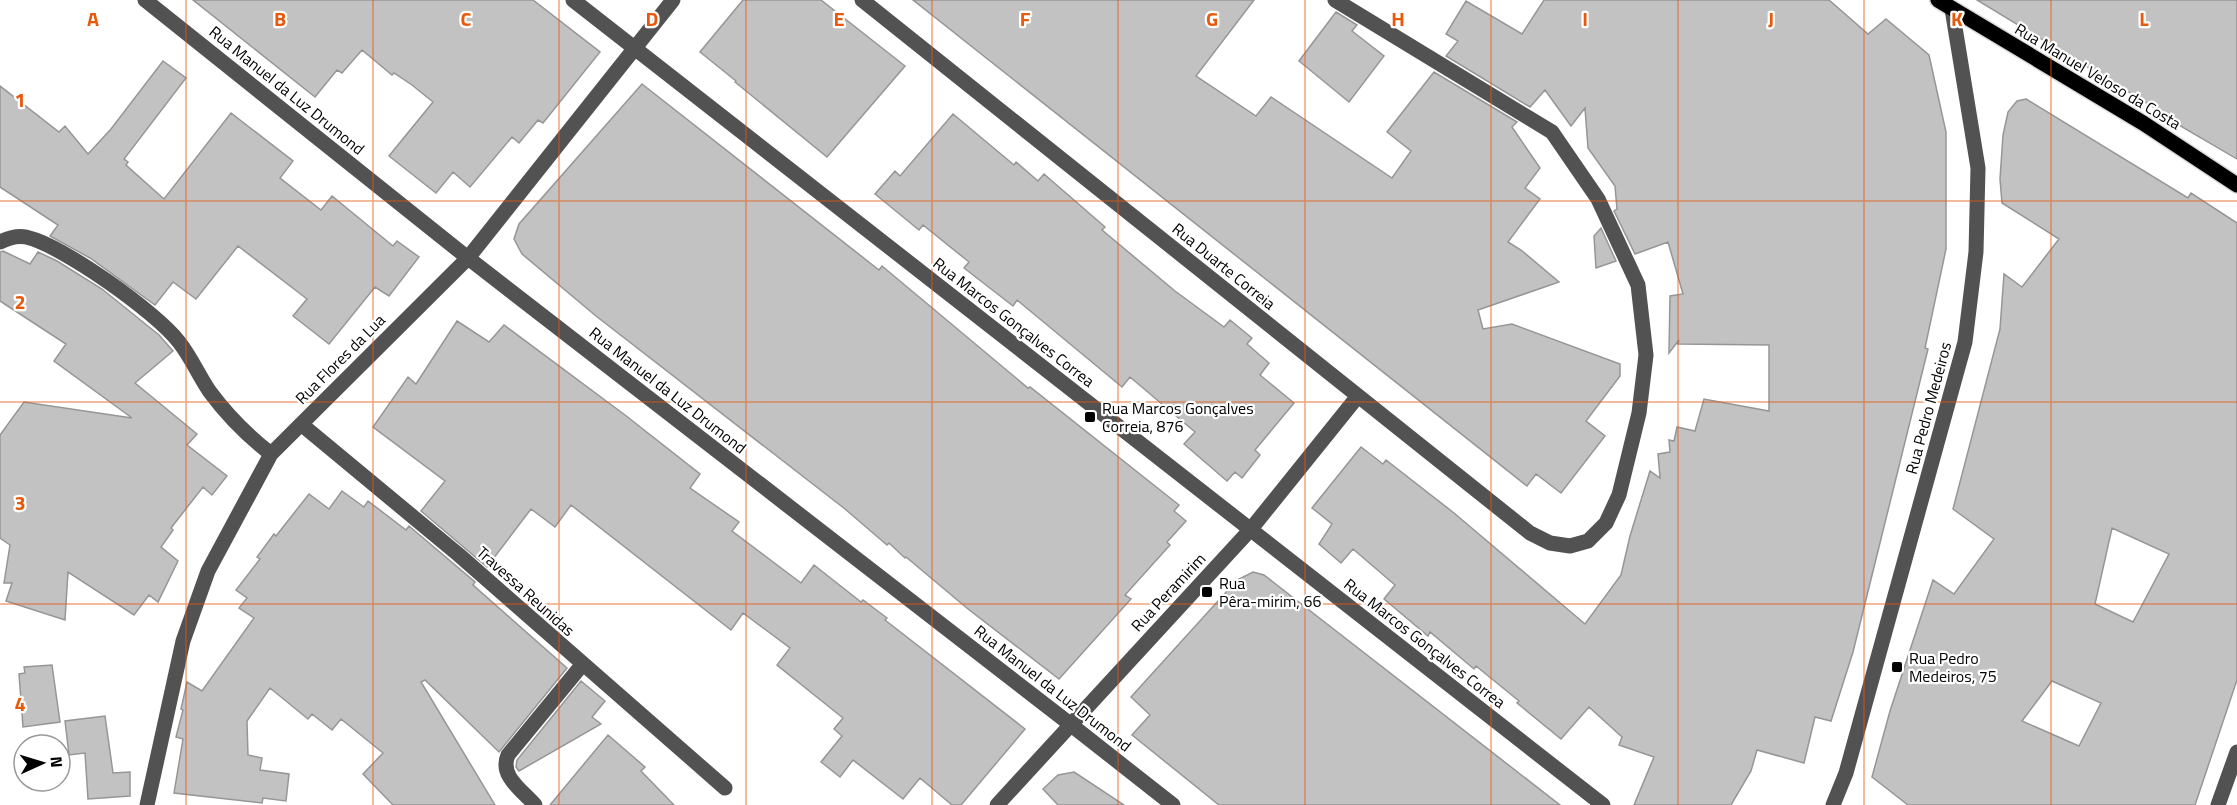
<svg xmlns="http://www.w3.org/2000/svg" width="2237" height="805" viewBox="0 0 2237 805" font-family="'Titillium Web',sans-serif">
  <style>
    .building { fill: #c2c2c2; stroke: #969696; stroke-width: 1.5; fill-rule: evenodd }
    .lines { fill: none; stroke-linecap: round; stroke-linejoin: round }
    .major-casing { stroke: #dbdbdb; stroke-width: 18 }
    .minor { stroke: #525252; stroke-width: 15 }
    .major { stroke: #000; stroke-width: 15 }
    .grid { fill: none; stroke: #e8590c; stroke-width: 1.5; stroke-opacity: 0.55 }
    .poi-dot { fill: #000; stroke: #fff; stroke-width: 2 }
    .labels { text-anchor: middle; stroke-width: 4.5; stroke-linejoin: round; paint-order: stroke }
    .street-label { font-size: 16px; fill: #000; stroke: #fff }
    .poi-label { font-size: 16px; fill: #000; stroke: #fff; text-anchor: start }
    .grid-label { font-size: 20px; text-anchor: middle; font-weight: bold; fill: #e8590c; stroke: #fff; stroke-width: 4.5; stroke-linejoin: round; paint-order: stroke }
  </style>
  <rect width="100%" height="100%" fill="#fff"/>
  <path class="building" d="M193,0H533L600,52L543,123L538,120L519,143L512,137L470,187L453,172L436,193L389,156L433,102L412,85L394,73L392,75L362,50L342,73L337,70L315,97Z
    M743,0H821L905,66L827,157L735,82L736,81L700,52Z
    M913,0H1254L1196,76L1256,116L1271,97L1392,178L1411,151L1387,132L1434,72L1517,122L1512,127L1540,168L1525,188L1540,199L1508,242L1521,250L1559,282L1478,310L1483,329L1512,324L1620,364V376L1586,421L1605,436L1561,493L1536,474L1527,486Z
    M1544,0H1829L1868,34L1886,19L1929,55L1946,132V249L1925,348L1928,349L1853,652L1831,721L1815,717L1804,763L1757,750L1751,771L1731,805H1634L1654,757L1619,745L1622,737L1589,707L1561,739L1517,703L1519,701L1476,666L1474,669L1430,632L1428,636L1384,599L1395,585L1353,549L1341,563L1319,544L1332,524L1312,508L1361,447L1383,464L1386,460L1454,513L1585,624L1621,575L1630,536L1650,471L1660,478L1658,454L1670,452L1669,440L1674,441L1677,427L1695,431L1704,399L1769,411V345L1678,344L1679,340L1669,353L1670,296L1683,294L1668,242L1635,254L1614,211L1617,209L1615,186L1588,148L1585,108L1571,126L1545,90L1530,107L1446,56L1458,41L1446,34L1466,1L1522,34Z
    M1977,0H2237V159L2177,124L2178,122Z
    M1336,12L1357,25L1352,31L1384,56L1349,102L1299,61Z
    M163,61L186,78L124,159L128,162L126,165L164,199L231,113L293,161L280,178L321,210L332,196L393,246L397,241L419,257L389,296L375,287L329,344L293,316L307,299L238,246L196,299L173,282L155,305L90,258L50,236L58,225L0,187V86L59,132L65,126L88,154L111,129Z
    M642,84L879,270L882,266L1028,388L1030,387L1179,505L1174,511L1186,521L1167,542L1170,545L1125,595L1131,599L1059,679L968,609L906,557L905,558L889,543L887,545L845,509L596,316L522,254L514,239L519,224Z
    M2026,99L2188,198L2191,193L2237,223V680L2195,805H1908L1872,777L1890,711L1933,580L1954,594L1994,539L1953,509L2000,329L2004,274L2022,287L2059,239L2002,203L2000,179L2003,135L2008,112L2017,101ZM2112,528L2169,554L2133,622L2095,604ZM2052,681L2101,703L2079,746L2022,721Z
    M953,114L1014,165L1016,162L1038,181L1044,174L1105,227L1102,230L1175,291L1224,327L1230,320L1252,338L1247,344L1269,363L1260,375L1294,403L1255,450L1260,455L1242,478L1235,472L1227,481L1184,444L1195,432L1130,377L1122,387L1017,300L1013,306L964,268L969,262L923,225L919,230L875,194L895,171L900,176Z
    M1601,228L1616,261L1596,268L1594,236Z
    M3,251L30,264L38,252L57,261L102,289L159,335L173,351L135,383L197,434L187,445L227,476L212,495L203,487L171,528L173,530L161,547L178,561L158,602L149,595L134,615L68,572L65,620L6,601L12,583H4L10,545L0,538V435L24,402L132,418L54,361L66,344L0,301V252Z
    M457,321L489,342L504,325L625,415L700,474L690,488L739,522L732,531L801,583L814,565L861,602L863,600L887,618L885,620L1025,729L961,805H952L920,778L903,799L853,760L840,777L821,762L842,736L834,729L843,718L777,665L790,648L743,613L731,630L571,505L555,527L531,509L487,567L421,511L445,481L373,427L408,377L416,384Z
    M342,491L364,507L368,501L406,530L409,526L475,582L473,585L567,668L499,752L425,680L421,682L495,805H393L363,774L383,753L341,719L332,730L312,714L308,719L270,688L247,721L248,755L262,758L260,770L289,774L286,801L263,798L262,803L174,793L183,739L176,737L183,710L181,709L187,682L202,691L254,618L239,608L247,598L236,590L260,559L257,557L274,534L276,536L309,494L329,509Z
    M1253,572L1264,575L1560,805H1219L1132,735L1150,715L1131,697L1237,580Z
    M52,665L60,722L23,727L19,674L25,673L24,667Z
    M581,681L605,701L592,717L601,724L519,771L516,767L517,760Z
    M105,716L113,773L130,772V796L88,799L85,753L69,755L65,721Z
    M608,735L645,767L641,771L674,805H550Z
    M1074,772L1124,805H1058L1043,789L1058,775Z"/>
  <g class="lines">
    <g class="major-casing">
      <path id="major" d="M1938,0L2143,123L2237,185"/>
    </g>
    <path class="minor" d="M145,0L468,258L1070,724L1173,805
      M573,0L1603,805
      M862,0L1530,533L1550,543L1570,546L1588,541L1606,523L1619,495L1639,413L1646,355L1638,285L1598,199L1552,132L1335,0
      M0,242C8,238 17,235 26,237C62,245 156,312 179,342C191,357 199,376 210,392C227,415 248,436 271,454
      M301,424L459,555L725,788
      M147,805L183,641L208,571L271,454L468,258L673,0
      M535,805C522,790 499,776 508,755L582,665
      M997,805L1251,529L1358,396
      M1833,805L1846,773L1965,342L1976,252L1978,168L1952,9
      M2218,805L2237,752"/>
    <use href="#major" class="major"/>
  </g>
  <path class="grid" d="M186,0V805M373,0V805M559,0V805M746,0V805M932,0V805M1118,0V805M1305,0V805M1491,0V805M1678,0V805M1864,0V805M2051,0V805M0,201H2237M0,402H2237M0,604H2237"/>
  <g class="poi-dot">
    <rect x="1084" y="411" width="12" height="12" rx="3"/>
    <rect x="1201" y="586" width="12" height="12" rx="3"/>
    <rect x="1891" y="661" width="12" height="12" rx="3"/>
  </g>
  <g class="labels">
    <g class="street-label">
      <text transform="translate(2098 76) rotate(31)" y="6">Rua Manuel Veloso da Costa</text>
      <text transform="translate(287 90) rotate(39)" y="6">Rua Manuel da Luz Drumond</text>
      <text transform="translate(1224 266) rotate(39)" y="6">Rua Duarte Correia</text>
      <text transform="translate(1014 322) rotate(38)" y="6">Rua Marcos Gonçalves Correa</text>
      <text transform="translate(340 359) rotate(-45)" y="6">Rua Flores da Lua</text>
      <text transform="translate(668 390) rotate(38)" y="6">Rua Manuel da Luz Drumond</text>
      <text transform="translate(1928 408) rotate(-75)" y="6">Rua Pedro Medeiros</text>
      <text transform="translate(526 591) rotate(42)" y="6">Travessa Reunidas</text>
      <text transform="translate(1168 592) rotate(-47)" y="6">Rua Peramirim</text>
      <text transform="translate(1425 643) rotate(38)" y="6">Rua Marcos Gonçalves Correa</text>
      <text transform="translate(1053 688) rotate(38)" y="6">Rua Manuel da Luz Drumond</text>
    </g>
    <g class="poi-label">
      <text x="1102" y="414">Rua Marcos Gonçalves<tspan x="1102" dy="18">Correia, 876</tspan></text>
      <text x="1219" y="589">Rua<tspan x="1219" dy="18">Pêra-mirim, 66</tspan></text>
      <text x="1909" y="664">Rua Pedro<tspan x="1909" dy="18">Medeiros, 75</tspan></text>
    </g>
  </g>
  <g class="grid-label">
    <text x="93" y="26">A</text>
    <text x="280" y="26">B</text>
    <text x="466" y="26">C</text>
    <text x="652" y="26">D</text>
    <text x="839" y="26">E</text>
    <text x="1025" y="26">F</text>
    <text x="1212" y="26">G</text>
    <text x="1398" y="26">H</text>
    <text x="1585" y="26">I</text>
    <text x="1771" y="26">J</text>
    <text x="1957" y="26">K</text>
    <text x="2144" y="26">L</text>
    <text x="20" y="107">1</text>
    <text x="20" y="309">2</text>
    <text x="20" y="510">3</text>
    <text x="20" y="711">4</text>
  </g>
  <g transform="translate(42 763) rotate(86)"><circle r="28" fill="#ffffff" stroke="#999999" stroke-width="1.5"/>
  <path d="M0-4.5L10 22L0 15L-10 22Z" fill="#000000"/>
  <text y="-9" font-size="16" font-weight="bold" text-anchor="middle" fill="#000000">N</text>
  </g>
</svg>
